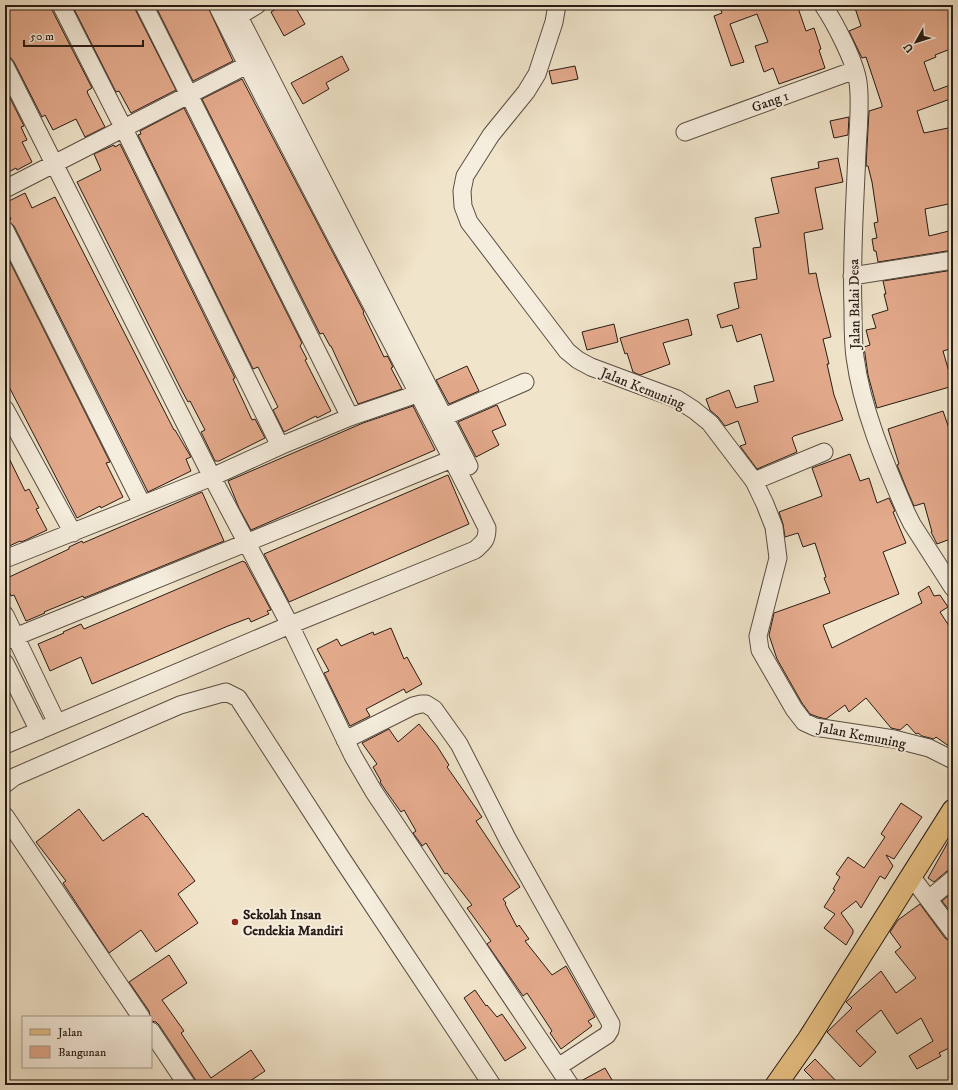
<svg xmlns="http://www.w3.org/2000/svg" width="958" height="1090" viewBox="0 0 958 1090" font-family="'IM FELL DW Pica',serif">
  <style>
    .building { fill: #e4aa8c; stroke: #281b15 }
    .lines { fill: none; stroke-linecap: round; stroke-linejoin: round }
    .minor-casing { stroke: #5a4d42; stroke-width: 19 }
    .major-casing { stroke: #281b15; stroke-width: 23 }
    .minor { stroke: #f5eddd; stroke-width: 17 }
    .major { stroke: #e8c285; stroke-width: 21 }
    .poi-dot { fill: #8f2418; stroke: #f5eddd; stroke-width: 1.5 }
    .labels { text-anchor: middle; stroke-width: 4; stroke-linejoin: round; paint-order: stroke }
    .street-label { font-size: 14px; fill: #281b15; stroke: #f5eddd }
    .poi-label { font-size: 14px; font-weight: bold; fill: #281b15; stroke: #f5eddd; text-anchor: start }
  </style>
  <rect width="100%" height="100%" fill="#f0e4ca"/>
  <filter id="stains"><feTurbulence type="fractalNoise" baseFrequency=".005" numOctaves="4"/><feColorMatrix values="0 0 0 0 .2 0 0 0 0 .09 0 0 0 0 .02 0 0 0 .5 -.17"/></filter>
  <radialGradient id="worn" r=".72"><stop offset=".6" stop-color="#630" stop-opacity="0"/><stop offset="1" stop-color="#630" stop-opacity=".3"/></radialGradient>
  <path class="building" d="M5,5H51L52,10L92,88L87,91L88,94L105,127L85,137L76,119L53,130L45,115L42,117L14,62L10,57L5,56Z
    M72,5H134L135,9L176,90L131,113L119,91L116,92Z
    M155,5H207L233,61L193,81Z
    M283,5H294L305,24L284,36L271,12Z
    M719,5H797L806,31L814,28L821,49L819,50L825,68L779,84L773,68L764,72L755,46L768,42L757,14L730,24L744,62L731,66L714,16L722,13Z
    M854,5H953V48L935,55L936,57L924,62L934,91L953,84V98L917,111L924,133L953,127V203L925,209L929,236L953,230V250L878,262L876,251H874L872,239L877,238L874,223L878,222L872,182L868,166H866L869,111L882,107V105L866,57L862,58L849,31L861,26Z
    M342,56L349,70L326,83L329,89L303,104L291,83Z
    M575,66L578,79L552,84L549,71Z
    M242,79L364,312L363,313L384,357L387,356L388,357L393,367L391,368L402,389L358,404L331,346H330L323,333L320,334L202,99Z
    M5,88L24,126L21,127L27,140L22,142L32,162L17,170L16,168L5,174Z
    M184,108L302,343L300,346L307,359L305,360L331,411L317,418L316,416L284,432L273,410L278,407L258,367L253,369L138,135L141,134L140,131Z
    M849,117L848,135L834,138L830,121Z
    M120,144L235,378L233,379L252,420L255,419L265,438L219,461H215L201,432L205,430L190,401L188,402L181,389L77,182L101,170L94,154L114,145L115,147Z
    M838,158L843,182L815,188L823,229L804,233L809,274L816,273L819,288L831,337L823,339L829,364H827L834,395L843,420L794,436L792,438L797,452L757,469L740,446L746,444L738,421L725,426L718,417L710,410L706,399L729,390L736,408L758,402L754,386L774,381L761,334L737,342L732,325L721,328L717,315L739,308L734,283L757,279L753,248L761,247L755,218L779,213L771,178L819,168L818,162Z
    M25,193L32,208L55,197L174,430H175L191,457L186,459L191,471L148,492L14,226L8,221L11,219L5,208V203Z
    M5,252L110,462L106,463L123,497L101,508L100,506L77,518L5,379Z
    M953,270V348L943,351L953,386L877,408L868,375L864,347L870,345L866,330L876,328L872,315L888,310L884,294H886L883,281Z
    M688,319L692,335L663,343L670,364L640,375L633,372L627,353L625,354L620,338Z
    M614,324L618,342L587,350L582,332Z
    M467,366L479,391L449,404L436,380Z
    M497,405L506,425L492,431L499,445L476,457L458,422Z
    M413,406L435,450L251,530L239,508L228,481L363,423Z
    M943,411L953,440V538L937,544L931,532H932L924,503L914,506L907,490L897,465L899,464L888,429Z
    M5,450L25,491L29,489L39,508L36,509L47,530L26,540L21,542L20,541L5,548Z
    M850,454L860,481L869,478L877,503L889,498L895,511L893,512L906,543L883,552L899,594L823,625L832,648L922,603L918,593L929,586L934,596L940,595L948,607L940,612L953,632V749L936,737L934,739L922,736L918,733L916,734L907,724L900,730L891,728L866,698L849,712L845,705L826,719L818,717L810,714L802,703L777,659L769,635L774,613L830,593L824,578L826,577L815,543L803,547L798,533L785,537L783,524L779,512L822,496L812,468Z
    M448,475L469,524L289,602L264,554Z
    M202,492L224,541L84,598L83,596L44,612L45,613L26,621L14,595L11,596L5,582V579L69,549V547L82,541L83,543Z
    M243,561L244,562H245L271,610L267,611L269,614L251,622L249,618L228,626L92,684L81,657L50,671L38,644L64,633L63,632L81,624L84,629Z
    M391,628L404,659L407,657L422,684L406,693L404,689L366,709L370,716L350,726L324,673L329,671L317,649L337,639L341,646L373,632L374,635Z
    M419,724L437,746L449,765L447,767L482,817L476,821L520,887L503,899L506,903L505,904L517,927L519,925L529,939L525,941L552,975L566,966L595,1017L588,1021L592,1026L561,1049L550,1033L552,1031L527,993L523,996L487,944L491,941L467,908L472,905L447,873L445,874L426,843L422,846L421,844L413,833L416,831L404,810L401,812L386,791L380,782L381,781L373,767L377,764L362,743L389,729L398,742Z
    M901,803L922,817L894,859L886,855L893,866L885,879L880,876L861,908L856,901L841,913L853,930V933L846,945L824,928L835,914L824,907L835,890L833,889L840,877L836,874L848,857L864,868L885,837L881,834Z
    M79,809L103,841L143,813L146,817L147,816L195,881L178,894L198,923L156,952L141,930L109,953L63,883L66,881L36,842Z
    M953,833V869L947,871L934,882L928,878Z
    M953,892V915L942,901Z
    M920,904L945,938L949,941L953,942V1046L939,1053L941,1056L917,1069L909,1056L933,1041L921,1018L897,1034L881,1010L856,1031L876,1052L860,1067L827,1032L852,1008L846,1002L881,971L896,993L916,978L895,952L901,947L890,932L898,920Z
    M169,955L187,983L162,1000L184,1031L181,1033L211,1078L251,1050L265,1071L244,1085H197L195,1079L159,1025L156,1022L151,1021L149,1011L129,982Z
    M475,990L486,1006L487,1005L497,1017L502,1014L526,1048L505,1061L464,998Z
    M815,1059L840,1085H819L804,1070Z
    M605,1068L615,1085H580L579,1082Z"/>
  <g class="lines">
    <g class="minor-casing">
      <path id="minor" d="M61,5L124,129L280,446
        M144,5L350,417
        M233,5L469,466
        M557,5L554,22L537,74L526,92L491,135L465,176L462,191L463,206L469,222L567,351L578,360L591,367L677,399L694,410L710,423L754,481L765,504L774,527L778,558L758,636L760,650L794,709L804,722L815,727L894,739L929,748L953,760
        M823,5C835,23 855,61 858,82C861,103 858,129 857,151C855,204 851,256 853,309C853,325 853,341 855,357C862,410 885,463 906,512L912,524L953,588
        M239,16L257,5
        M5,66L212,477L290,625L353,756L374,792L570,1085
        M685,132L855,70
        M5,189L247,65
        M5,230L142,504
        M852,276L953,260
        M5,409L73,533
        M444,417L525,382
        M754,481L824,452
        M5,559L212,477L280,446L350,417L417,394
        M5,615L57,723
        M5,641L452,459
        M5,663L39,731
        M345,740L413,706L421,704H426L434,709L459,744L508,840L611,1024L610,1030L607,1035L558,1067
        M5,745L290,625L475,550C484,542 487,540 487,528C399,352 304,181 217,5
        M5,784L14,777L180,705L226,692L238,698L342,859L492,1085
        M5,816L141,1017
        M911,876L953,932
        M929,899L953,879
        M151,1031L187,1085"/>
    </g>
    <g class="major-casing">
      <path id="major" d="M776,1085L809,1038L953,810"/>
    </g>
    <use href="#minor" class="minor"/>
    <use href="#major" class="major"/>
  </g>
  <circle class="poi-dot" cx="235" cy="922" r="4"/>
  <g class="labels">
    <g class="street-label">
      <text transform="translate(770 101) rotate(-20)" y="5">Gang 1</text>
      <text transform="translate(854 304) rotate(-91)" y="5">Jalan Balai Desa</text>
      <text transform="translate(643 388) rotate(22)" y="5">Jalan Kemuning</text>
      <text transform="translate(862 735) rotate(11)" y="5">Jalan Kemuning</text>
    </g>
    <g class="poi-label">
      <text x="243" y="919">Sekolah Insan<tspan x="243" dy="16">Cendekia Mandiri</tspan></text>
    </g>
  </g>
  <rect width="958" height="1090" fill="none" stroke="#f0e4ca" stroke-width="20"/>
  <rect x="6" y="6" width="946" height="1078" fill="none" stroke="#281b15" stroke-width="2"/>
  <rect x="10" y="10" width="938" height="1070" fill="none" stroke="#281b15"/>
  <rect x="22" y="1016" width="130" height="52" fill="#f5eddd" stroke="#a3998d"/>
  <rect x="30" y="1029" width="20" height="6" fill="#e8c285" stroke="#a3998d"/>
  <text x="58" y="1036" font-size="12" fill="#281b15">Jalan</text>
  <rect x="30" y="1046" width="20" height="12" fill="#e4aa8c" stroke="#a3998d"/>
  <text x="58" y="1056" font-size="12" fill="#281b15">Bangunan</text>
  <g transform="translate(916 42) rotate(231)" stroke="#f5eddd" stroke-width="3" paint-order="stroke">
  <path d="M0-3L7 15L0 10L-7 15Z" fill="#281b15"/>
  <text y="-6" font-size="11" font-weight="bold" text-anchor="middle" fill="#281b15">U</text>
  </g>
  <path d="M24 40v6h119v-6" fill="none" stroke="#281b15" stroke-width="2"/>
  <text x="30" y="40" font-size="12" fill="#281b15" stroke="#f5eddd" stroke-width="3" paint-order="stroke">50 m</text>
  <rect width="100%" height="100%" filter="url(#stains)"/>
  <rect width="100%" height="100%" fill="url(#worn)"/>
</svg>
